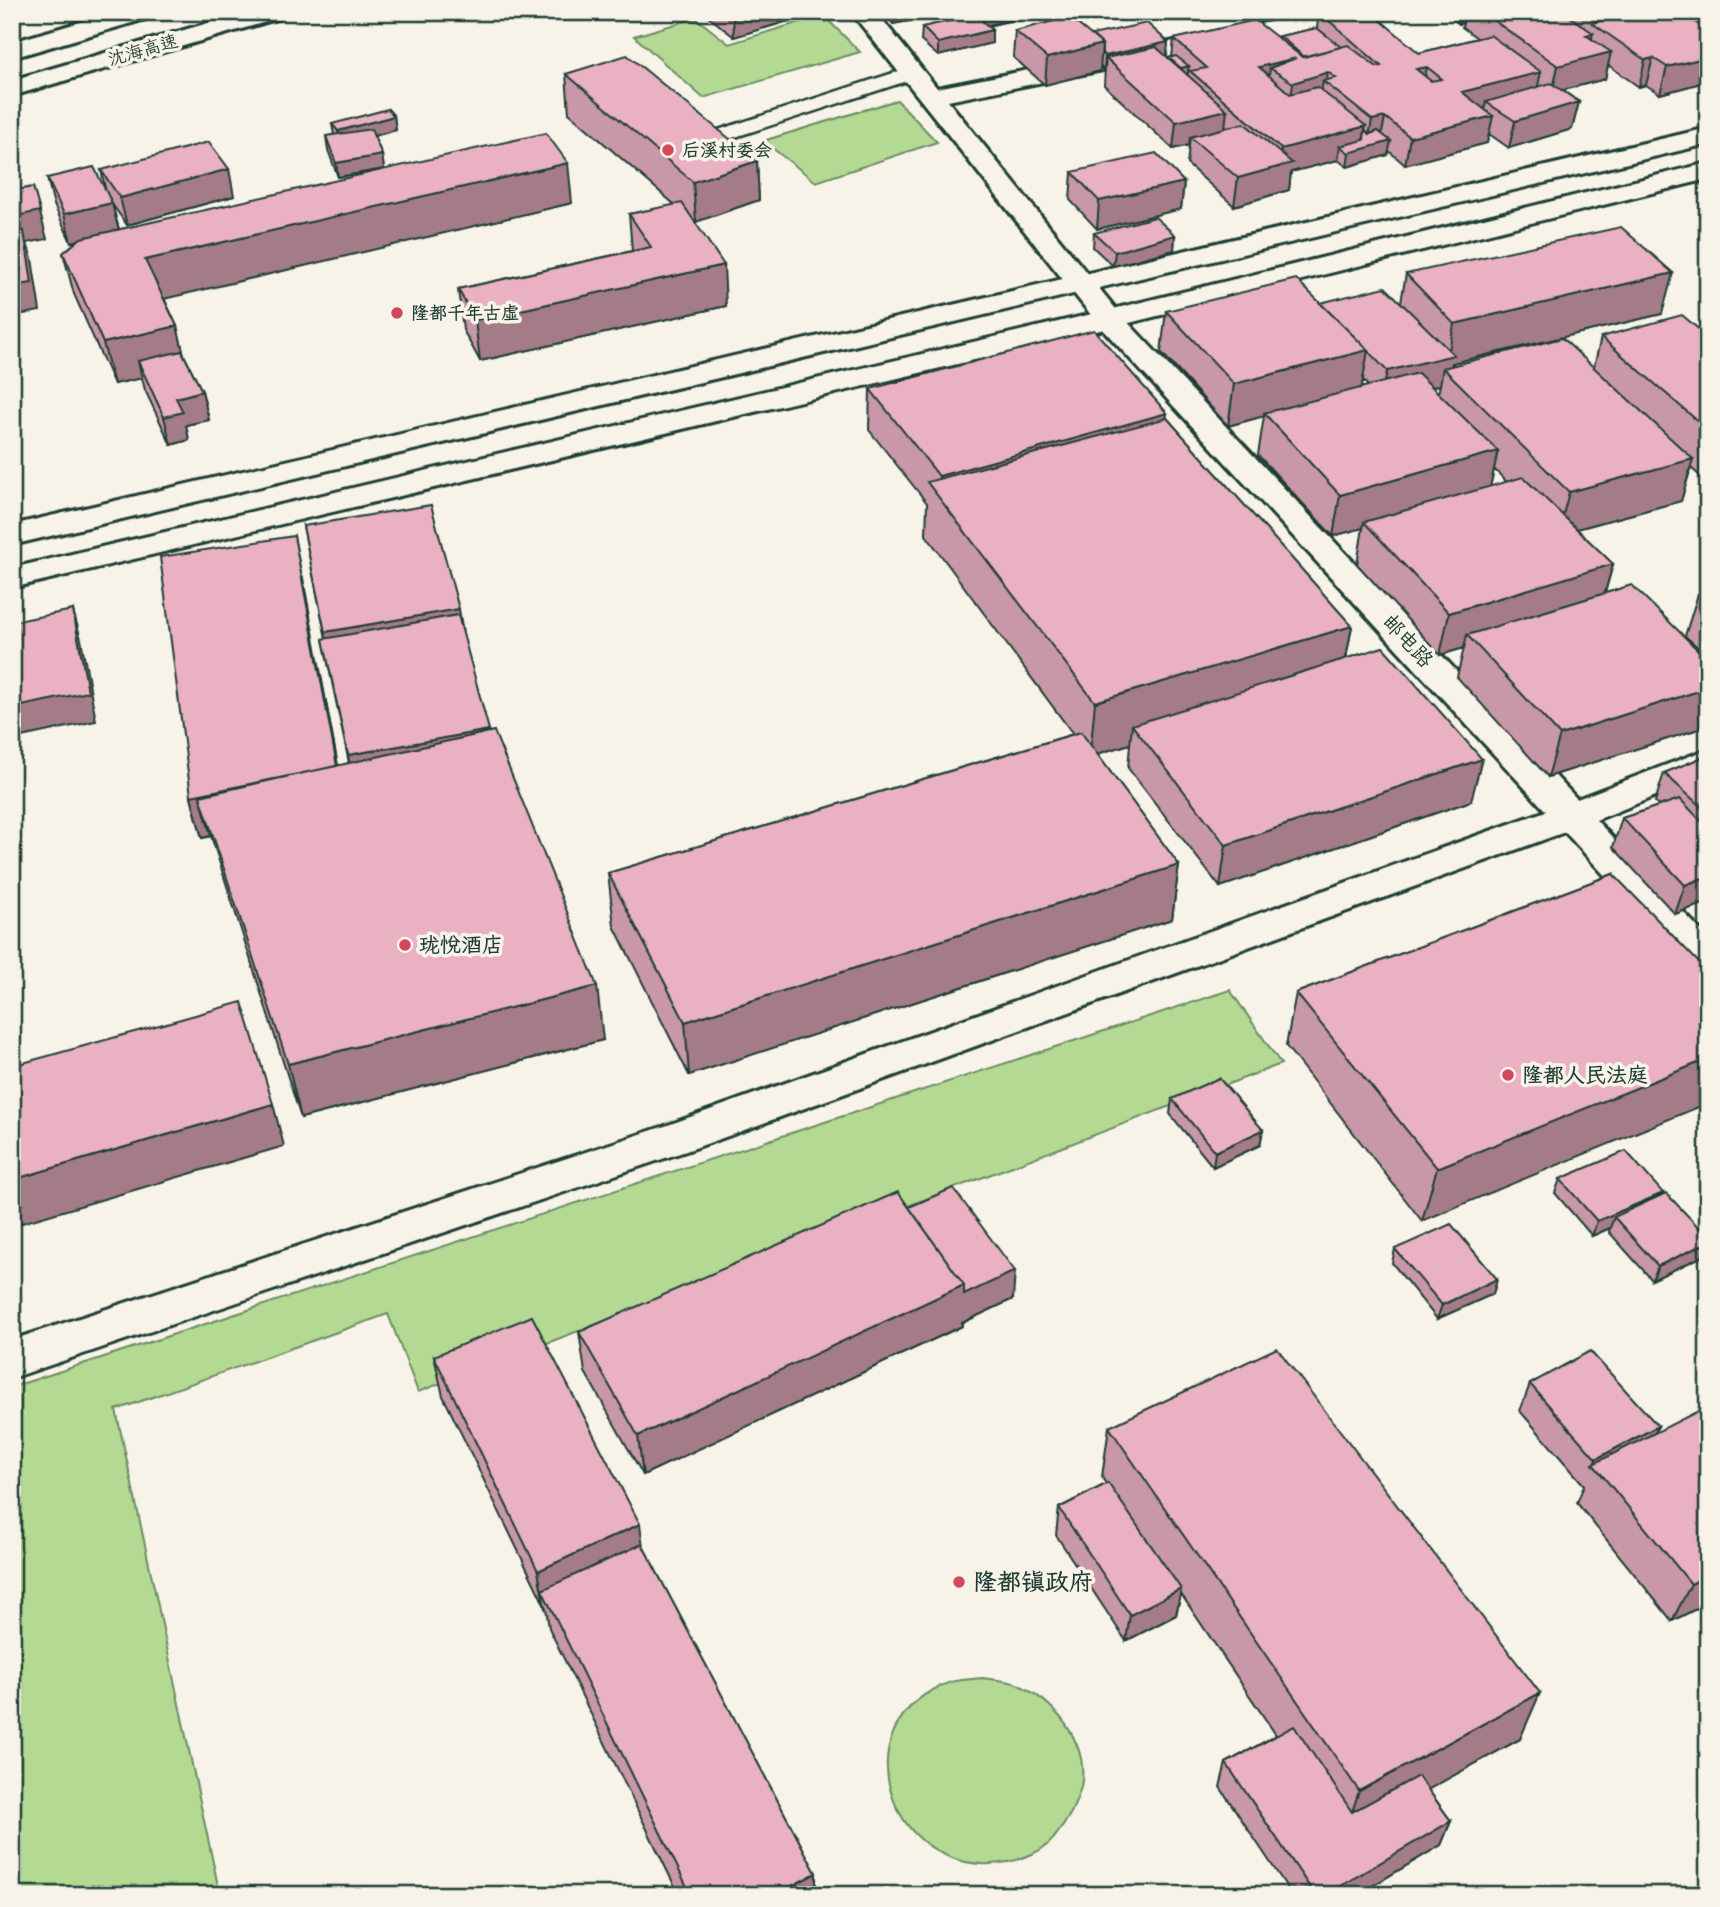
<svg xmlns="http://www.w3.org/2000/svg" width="1720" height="1907" viewBox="0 0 1720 1907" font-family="Mali,'LXGW WenKai TC',sans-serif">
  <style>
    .green { fill: #b4d993; stroke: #6a8b64; stroke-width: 2 }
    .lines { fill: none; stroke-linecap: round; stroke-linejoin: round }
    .lane-casing { stroke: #1f3d34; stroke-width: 5 }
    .street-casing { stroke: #1f3d34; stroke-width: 6 }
    .primary-casing { stroke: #1f3d34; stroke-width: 6 }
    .highway-casing { stroke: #1f3d34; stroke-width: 6 }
    .lane { fill: #f7f3e8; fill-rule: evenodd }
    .street { fill: #f7f3e8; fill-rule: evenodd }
    .primary { fill: #f7f3e8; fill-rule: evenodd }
    .highway { fill: #f7f3e8; fill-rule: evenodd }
    .wall { fill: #c998a8; stroke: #1f3d34; stroke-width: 2; fill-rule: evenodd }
    .shaded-wall { fill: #a47c88; stroke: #1f3d34; stroke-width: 2 }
    .building { fill: #eab1c3; stroke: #1f3d34; stroke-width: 2; fill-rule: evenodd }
    .poi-dot { fill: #d1495b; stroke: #f7f3e8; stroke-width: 2.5 }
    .labels { text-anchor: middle; stroke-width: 7; stroke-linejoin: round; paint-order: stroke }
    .far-street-label { font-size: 18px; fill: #1f3d34; stroke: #f7f3e8 }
    .far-poi-label { font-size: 18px; font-weight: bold; fill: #1f3d34; stroke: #f7f3e8; text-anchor: start }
    .street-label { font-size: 21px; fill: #1f3d34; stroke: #f7f3e8 }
    .poi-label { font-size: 21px; font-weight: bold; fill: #1f3d34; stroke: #f7f3e8; text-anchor: start }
    .near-poi-label { font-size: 24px; font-weight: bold; fill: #1f3d34; stroke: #f7f3e8; text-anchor: start }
  </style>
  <rect width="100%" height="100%" fill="#f7f3e8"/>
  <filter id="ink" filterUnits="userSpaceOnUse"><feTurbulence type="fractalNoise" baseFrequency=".0143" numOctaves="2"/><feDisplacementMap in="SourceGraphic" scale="14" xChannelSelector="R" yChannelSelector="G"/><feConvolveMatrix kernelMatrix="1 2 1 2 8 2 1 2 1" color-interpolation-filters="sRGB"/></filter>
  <g filter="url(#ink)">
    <path class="green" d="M823,15L860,52L703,98L634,36L696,18L729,44Z
      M897,100L937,142L816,182L763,141Z
      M1230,990L1281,1064L418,1392L388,1314L116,1410L220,1895H12V1387Z
      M983,1678C993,1680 1005,1680 1014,1683C1053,1698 1090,1743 1081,1787C1076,1807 1067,1822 1054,1838C1044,1851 1023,1859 1008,1862C892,1884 834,1723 951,1682C961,1679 973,1679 983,1678Z"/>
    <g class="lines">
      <g class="lane-casing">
        <path id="lane" d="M912,67L919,69L922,73L919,77L723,141H709L706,137L709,133Z"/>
      </g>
      <g class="street-casing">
        <path id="street" d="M851,12H876L937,88L1321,12H1372L1369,17L1360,19L948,101L1119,313L1577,799L1708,749V775L1596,820L1708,938V977L1694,973L1565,832L695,1148L12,1378V1340L665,1126L1546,811L1099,325Z"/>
      </g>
      <g class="primary-casing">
        <path id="primary" d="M1708,128V144L12,545V525Z
          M1708,163V179L1109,328L12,588V568L1109,310Z"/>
      </g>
      <g class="highway-casing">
        <path id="highway" d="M115,12H155L152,17L12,58V42Z
          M246,12H286L283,17L12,96V80Z"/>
      </g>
      <use href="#lane" class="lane"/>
      <use href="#street" class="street"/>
      <use href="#primary" class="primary"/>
      <use href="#highway" class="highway"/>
    </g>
    <path class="wall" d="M703,12H812V14L734,37Z
      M884,12H955L893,24Z
      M969,12H1047L988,26L992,30V43L938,56L921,41L922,27L973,16Z
      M1319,12L1419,53L1477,38L1462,27L1463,23L1459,24L1444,12H1708V88L1701,83L1660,94L1646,85L1639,87L1608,65L1605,79L1562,90L1579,102L1572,129L1509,148L1489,134L1487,143L1405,165L1389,151L1388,155L1347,167L1338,160L1291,172L1289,190L1234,206L1187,164L1189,145L1173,149L1104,85L1105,69L1104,70L1101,67L1100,71L1045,85L1013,57L1015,31L1092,35L1168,42L1166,55L1169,58L1172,57L1174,39H1279L1280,36L1317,28Z
      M566,74L757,161L759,200L696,222L693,220L726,306L480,361L463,330L458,289L632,251L629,214L675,205L569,113Z
      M394,116L396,130L374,136L382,155L384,169L338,177L328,150L326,136L334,135L332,124Z
      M101,170L234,196L127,225L112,204L119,229L572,203L164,298L177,326L184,355L202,391L209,420L186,425L189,440L171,445L145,390L142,378L114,384L74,294L63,253L78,240L71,242L54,205L47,178L106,192Z
      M1072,172L1184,182L1181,209L1097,229L1070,200Z
      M1094,233L1175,235L1174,250L1113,266L1093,247Z
      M1406,274L1662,314L1452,363V365L1594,367L1601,337H1708V483L1691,468L1681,501L1577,529L1613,564L1605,593L1708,660V726L1548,777L1457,677L1464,648L1440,655L1357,564L1363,528L1333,536L1258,455L1264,416L1228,426L1161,352L1166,311L1320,303L1401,302ZM1363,380L1368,386L1361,388ZM1440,385L1438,393L1432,387ZM1494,469L1507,482L1490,487Z
      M870,389L1167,418L1352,626L1346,658L1471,801L1220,887L1128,768L1130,744L1097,754L1179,865L1172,919L689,1075L614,926L608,873L1073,734L926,535L927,503L869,430Z
      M303,526L490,732L603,1040L301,1118L211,836L202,838L191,796L303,578L338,766L349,763L323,639L326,638Z
      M1708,590V656L1685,636L1698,594Z
      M1708,755V902L1675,914L1613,847L1622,818L1659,806L1655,802L1664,773Z
      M1613,874L1422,1221L1286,1046L1296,993Z
      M1172,1099L1263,1130L1260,1145L1213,1167L1170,1114Z
      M1560,1179L1662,1195L1708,1237V1248L1705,1255L1652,1280L1609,1232L1610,1228L1592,1236L1555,1193Z
      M909,1207L1013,1299L962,1323V1326L643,1475L585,1372L579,1332Z
      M1395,1249L1497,1279L1493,1294L1437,1319L1392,1263Z
      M434,1356L642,1544L816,1873V1895H679L549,1628L546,1608L443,1396Z
      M1530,1384L1658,1426L1654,1433L1708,1603L1672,1621L1577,1503L1584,1485L1520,1411Z
      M1109,1427L1520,1739L1428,1789L1451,1821L1441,1845L1357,1895H1292L1220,1787L1226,1763L1276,1735L1181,1594L1176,1615L1126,1641L1056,1535L1059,1508L1106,1484L1102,1477Z"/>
    <path class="shaded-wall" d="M733,12H812V14L734,37Z
      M893,12H955L893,24Z
      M984,12H1047L984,26Z
      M1461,12H1465L1463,23L1459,24Z
      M1598,12H1635L1595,25Z
      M1646,12H1678L1639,42Z
      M992,30V43L938,56V43Z
      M1593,33L1587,58L1611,52L1605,79L1552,93L1558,66L1586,35Z
      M1168,42L1167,55L1116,67L1106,58L1105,69L1104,70L1105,56Z
      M1102,44L1100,71L1045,85L1047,58Z
      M1708,57L1701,83L1660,94L1667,67Z
      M1296,58L1270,68L1267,91L1259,67Z
      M1653,58L1646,85L1639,87L1645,60Z
      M1189,66L1187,80L1181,68Z
      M1427,67L1422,94L1416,69Z
      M1328,72L1326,84L1323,81L1320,100L1291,98L1293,83Z
      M1541,72L1535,99L1486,102L1484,112L1462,92Z
      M1579,102L1572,129L1509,148L1515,121Z
      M1227,110L1224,137H1190L1189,145L1173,149L1176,122Z
      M394,116L396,130L340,145L338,131Z
      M1493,116L1487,143L1405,165L1410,137Z
      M1385,117L1380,144L1391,141L1388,155L1347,167L1349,153L1340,146L1338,160L1291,172L1289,190L1234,206L1238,178L1279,167L1281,149L1366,126L1362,149L1367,147L1372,120Z
      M382,155L384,169L338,177L336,163Z
      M757,161L759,200L696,222L693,182Z
      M568,163L572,203L155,301L145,260Z
      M229,169L234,196L127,225L120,198Z
      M1184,182L1181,209L1097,229L1099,201Z
      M33,187L47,239L27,243L32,259L40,311L12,316V217Z
      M112,203L119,231L71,242L64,214Z
      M1175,235L1174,250L1113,266L1115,252Z
      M724,265L726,306L480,361L475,320Z
      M1673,273L1662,314L1452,363L1450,374L1443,368L1440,385L1382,400L1387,371L1448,356L1454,324Z
      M177,326L187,367L138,361L142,378L114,384L103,343Z
      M1368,350L1361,391L1264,413V416L1228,426L1234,384Z
      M202,391L209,420L186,425L189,440L171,445L164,417L176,398Z
      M1167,413L1163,455L939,497V476Z
      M1498,451L1489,492L1364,522L1363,528L1333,536L1340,495Z
      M1693,459L1681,501L1558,534L1569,492Z
      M294,536L346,808L200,796L211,836L202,838L191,796Z
      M1613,564L1601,606L1467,635L1464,648L1440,655L1449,613Z
      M459,609L466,651L333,674L325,632Z
      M73,610L81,639L96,721L12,739V708Z
      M1352,626L1342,680L1132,725L1130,744L1090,756L1095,702Z
      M1708,688V726L1548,777L1560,735Z
      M489,730L495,772L356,798L348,755Z
      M1482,759L1471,801L1220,887L1226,845Z
      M1179,865L1172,919L689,1075L685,1022Z
      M1708,876V902L1675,914L1685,885Z
      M597,986L603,1040L301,1118L288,1064Z
      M1708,1059V1103L1422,1221L1437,1168Z
      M273,1104L284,1146L12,1226V1180Z
      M1263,1130L1260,1145L1213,1167L1215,1152Z
      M1663,1193L1658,1207L1614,1217L1610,1228L1592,1236L1597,1221Z
      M1708,1242V1248L1705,1255L1652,1280L1658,1266Z
      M1015,1271L1013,1299L962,1323V1326L643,1475L638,1436L964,1285Z
      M1497,1279L1493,1294L1437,1319L1442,1305Z
      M1658,1426L1646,1453L1594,1465L1596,1459Z
      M640,1524L645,1562L542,1590L545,1609L538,1571Z
      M1708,1575V1603L1672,1621L1691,1584Z
      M1181,1589L1176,1615L1126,1641L1130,1615Z
      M1540,1693L1520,1739L1344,1836L1359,1791Z
      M1451,1821L1441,1845L1357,1895H1325Z
      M816,1873V1895H775Z"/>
    <path class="building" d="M1319,12H1371L1419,53L1490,35L1541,72L1462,92L1493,116L1410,137L1385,117L1372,120L1323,81L1336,78L1328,72L1293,83L1270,68L1296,58L1259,67L1290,94L1317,87L1366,126L1281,149L1190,71L1207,68L1174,39L1255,20L1302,57L1348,45L1377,67L1381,66ZM1427,67L1442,79L1431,81L1416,69Z
      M1482,12H1563L1593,33L1586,35L1611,52L1558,66Z
      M1636,12H1639L1645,16L1659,12H1680L1708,31V57L1667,67L1653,58L1645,60L1592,23Z
      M976,15L992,30L938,43L922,27Z
      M1069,17L1102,44L1047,58L1015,31Z
      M1147,23L1168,42L1105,56L1102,53V44L1092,35Z
      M1317,28L1341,47L1304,57L1280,36Z
      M1156,47L1227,110L1176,122L1106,58Z
      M627,55L757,161L693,182L566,74Z
      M1176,56L1189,66L1181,68L1169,58Z
      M1551,83L1579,102L1515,121L1486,102Z
      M388,109L394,116L338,131L332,124Z
      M1244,123L1292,163L1238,178L1190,137Z
      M371,129L382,155L336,163L326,136Z
      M1365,130L1370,134L1378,131L1391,141L1349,153L1340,146L1364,140Z
      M546,133L568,163L145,260L177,326L103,343L63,253L81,238Z
      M209,142L229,169L120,198L101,170Z
      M1156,153L1184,182L1099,201L1072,172Z
      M94,167L112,203L64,214L47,178Z
      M33,187L40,211L12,217V191Z
      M682,203L724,265L475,320L458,289L651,247L629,214Z
      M1155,217L1175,235L1115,252L1094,233Z
      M1621,227L1673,273L1454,324L1406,274Z
      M24,231L32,283L12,286V233Z
      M1296,279L1368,350L1234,384L1166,311Z
      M1385,287L1454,355L1387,371L1368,351V350L1320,303Z
      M1682,315L1708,337V430L1601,337Z
      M1094,330L1167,413L939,476L870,389Z
      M1562,338L1693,459L1569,492L1443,368Z
      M182,351L202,391L176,398L183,412L164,417L138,361Z
      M1418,373L1498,451L1340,495L1264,413Z
      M1167,418L1352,626L1095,702L927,482Z
      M1523,477L1613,564L1449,613L1364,522Z
      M431,505L459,609L325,632L303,526Z
      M294,536L337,766L191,796L160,557Z
      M1632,585L1708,660V688L1560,735L1467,635Z
      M1708,590V602L1698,594Z
      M73,610L88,692L12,708V622Z
      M458,615L489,730L348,755L323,639Z
      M1383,647L1482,759L1226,845L1132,725Z
      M494,731L597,986L288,1064L200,796Z
      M1081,732L1179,865L685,1022L608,873Z
      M1708,755V813L1664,773Z
      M1680,799L1708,828V876L1685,885L1622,818Z
      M1613,874L1708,972V1059L1437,1168L1296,993Z
      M242,1002L273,1104L12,1180V1066Z
      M1219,1078L1263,1130L1215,1152L1172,1099Z
      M1626,1151L1663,1193L1597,1221L1560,1179Z
      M953,1188L1015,1271L964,1295V1285L909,1207Z
      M898,1192L964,1285L638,1436L579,1332Z
      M1666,1193L1708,1237V1242L1658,1266L1614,1217Z
      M1451,1224L1497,1279L1442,1305L1395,1249Z
      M532,1316L640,1524L538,1571L434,1356Z
      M1277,1348L1540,1693L1359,1791L1109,1427Z
      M1590,1351L1658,1426L1596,1459L1530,1384Z
      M1708,1406V1575L1691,1584L1593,1464Z
      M1108,1483L1181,1589L1130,1615L1059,1508Z
      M642,1544L816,1873L775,1895H691L542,1590Z
      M1294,1726L1352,1812L1418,1776L1451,1821L1325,1895H1315L1226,1763Z"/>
  </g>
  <g class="poi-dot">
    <circle cx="668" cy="150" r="7"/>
    <circle cx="397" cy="313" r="7"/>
    <circle cx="405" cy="945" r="7"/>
    <circle cx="1508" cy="1075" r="7"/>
    <circle cx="959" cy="1582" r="7"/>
  </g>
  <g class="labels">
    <g class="far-street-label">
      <text transform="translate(143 50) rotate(-16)" y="6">沈海高速</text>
    </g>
    <g class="far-poi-label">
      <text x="682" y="156">后溪村委会</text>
      <text x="411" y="319">隆都千年古虚</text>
    </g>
    <g class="street-label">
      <text transform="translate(1408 641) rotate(47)" y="7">邮电路</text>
    </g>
    <g class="poi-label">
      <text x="419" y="952">珑悦酒店</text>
      <text x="1522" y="1082">隆都人民法庭</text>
    </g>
    <g class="near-poi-label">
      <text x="973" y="1590">隆都镇政府</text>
    </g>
  </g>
  <rect width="1720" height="1907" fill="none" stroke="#f7f3e8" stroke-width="42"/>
  <rect x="21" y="21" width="1678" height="1865" fill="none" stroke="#1f3d34" stroke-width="2.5" filter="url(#ink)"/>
</svg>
